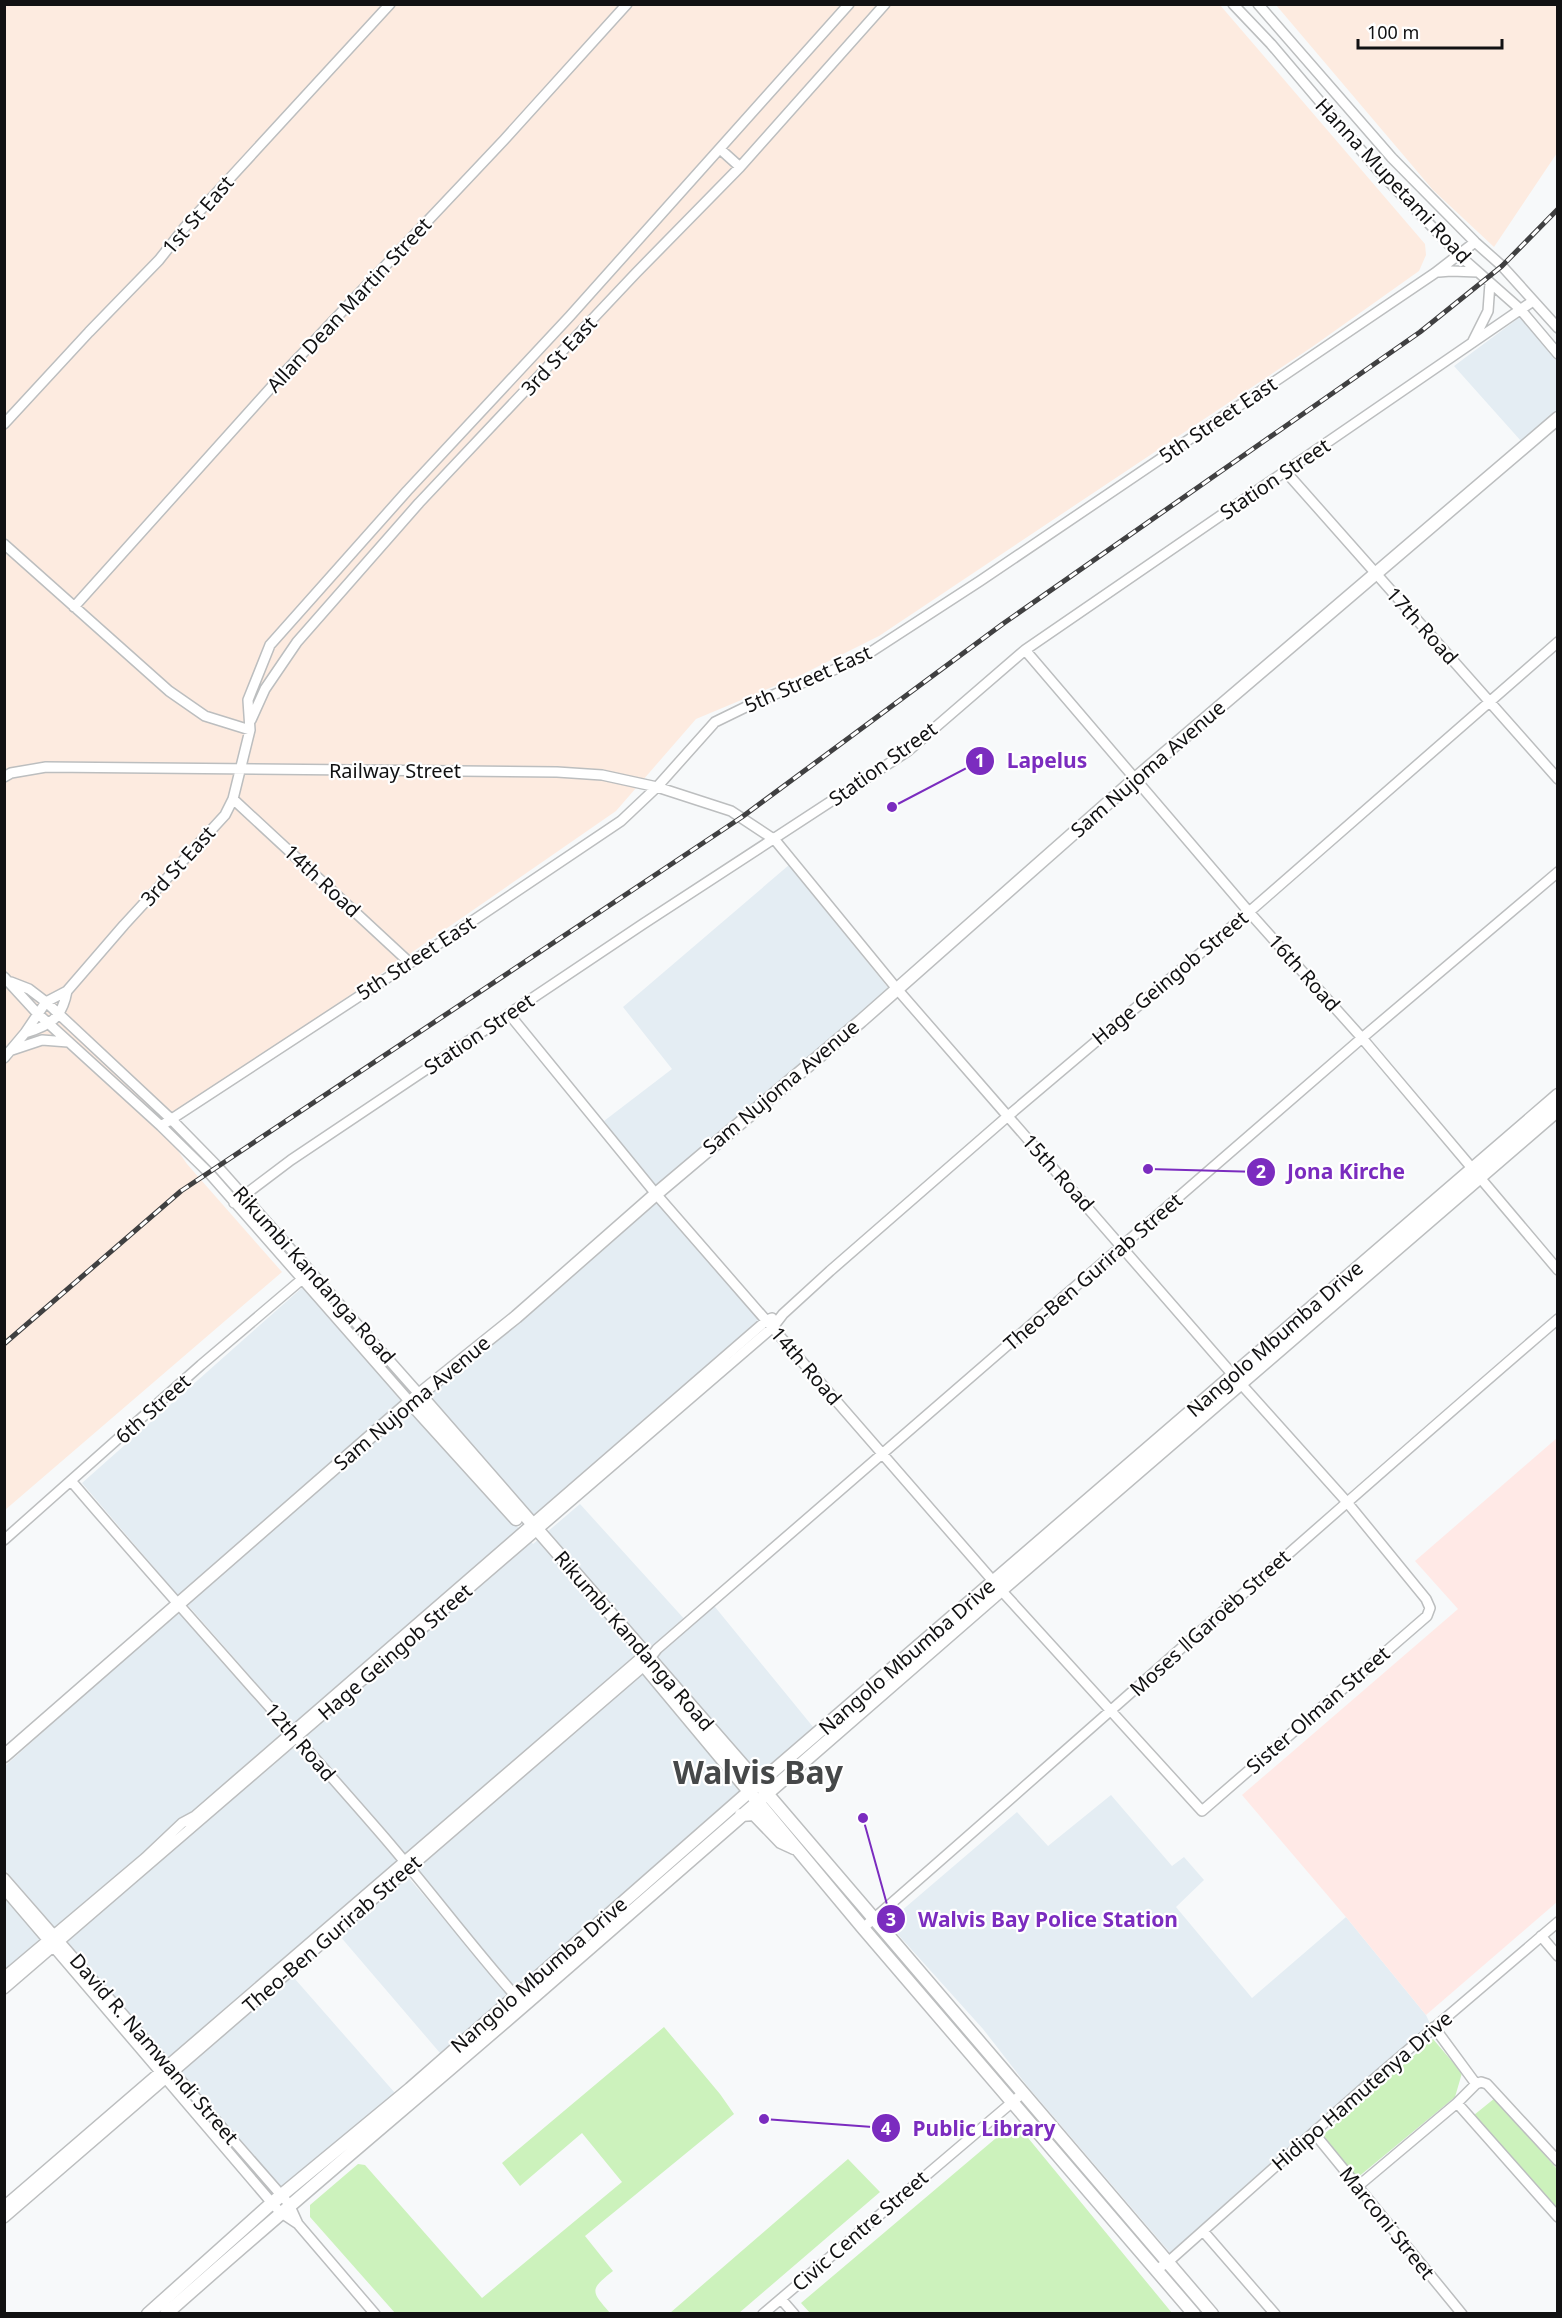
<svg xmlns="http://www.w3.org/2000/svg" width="1562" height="2318" viewBox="0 0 1562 2318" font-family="'Noto Sans',sans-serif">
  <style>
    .built { fill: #e4edf3 }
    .industrial { fill: #fdebe0 }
    .education { fill: #ffe9e6 }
    .green { fill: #ccf2bc }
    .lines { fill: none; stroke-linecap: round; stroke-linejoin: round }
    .street-casing { stroke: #bcbebf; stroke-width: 12 }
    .secondary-casing { stroke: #bcbebf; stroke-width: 15 }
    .street { stroke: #fff; stroke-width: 9 }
    .secondary { stroke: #fff; stroke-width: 12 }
    .rail-casing { stroke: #404041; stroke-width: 5 }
    .rail { stroke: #fff; stroke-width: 3; stroke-dasharray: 9; stroke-linecap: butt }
    .labels { text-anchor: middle; stroke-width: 4.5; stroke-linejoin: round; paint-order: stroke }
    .street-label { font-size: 20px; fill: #111112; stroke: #fff }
    .town-label { font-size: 32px; font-weight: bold; fill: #464849; stroke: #fff }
    .leader { fill: none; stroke: #7b2cbf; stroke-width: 2 }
    .callout-dot { fill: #7b2cbf; stroke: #fff; stroke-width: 2 }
    .mark-label { font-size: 18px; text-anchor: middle; font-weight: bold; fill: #fff }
    .callout-label { font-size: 21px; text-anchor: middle; font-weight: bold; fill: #7b2cbf; stroke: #fff; stroke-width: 4.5; stroke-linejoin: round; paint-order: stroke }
  </style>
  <rect width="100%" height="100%" fill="#f7f9fa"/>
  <path class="built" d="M1520,317L1558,361L1557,410L1521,441L1454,366Z
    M789,865L889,989L656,1188L604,1121L672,1069L623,1007Z
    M657,1201L759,1320L530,1518L426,1394Z
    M304,1286L405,1401L180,1598L82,1483Z
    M412,1408L533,1544L580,1504L687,1622L711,1602L818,1733L516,1990L415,1866L187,1604Z
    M178,1610L398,1861L281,1963L395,2093L282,2189L5,1870L4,1767Z
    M1111,1795L1172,1866L1184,1857L1204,1880L1176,1907L1252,1998L1346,1917L1426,2015L1434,2032L1172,2255L1028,2087L983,2029L893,1929V1918L1017,1812L1048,1846Z
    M408,1877L509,1995L440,2053L339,1935Z
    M4,1898L41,1940L4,1972Z"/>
  <path class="industrial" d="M5,5H1220L1425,244L1426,255L1419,271L1312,347L879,636L801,675L696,719L616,811L161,1126L187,1164L282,1272L5,1510Z
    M1276,5H1557V153L1494,247L1433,190Z"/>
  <path class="education" d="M1557,1438V1902L1426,2015L1346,1917L1242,1795L1458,1609L1415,1561Z"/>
  <path class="green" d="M664,2027L720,2094L734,2114L585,2236L613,2271C589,2290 591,2291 610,2313H395L310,2217V2205L358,2164L365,2165L482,2298L622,2182L582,2133L520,2186L502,2163Z
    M1433,2039L1462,2073L1455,2097L1357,2178L1322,2136Z
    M1495,2098L1557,2169V2209L1474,2115Z
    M1015,2122L1172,2313H810L801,2303Z
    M848,2159L880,2192L739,2313H670Z"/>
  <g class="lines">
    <g class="street-casing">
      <path id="street" d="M1233,4L1271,44L1377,169L1460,256L1520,309L1558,354
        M1258,4L1392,158L1475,242L1502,266L1558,328
        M720,149L740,167
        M1439,272L1451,271L1478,272
        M1472,343L1488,311L1490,283
        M4,424L89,332L159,260L185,227L390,4
        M1286,472L1558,779
        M4,544L169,691L205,716L250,730
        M74,607L284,373L504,140L627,4
        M1025,650L1249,912L1362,1038L1558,1270
        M251,720L265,689L297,642L419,503L636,273L740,167L885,4
        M4,777L11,773L46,767L557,772L602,775L657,787L731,811L775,840L897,989L1233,1375L1346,1501L1426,1599L1430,1608L1427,1616L1202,1811L1000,1589L656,1194L509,1014
        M233,799L410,963
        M4,977L37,1013L161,1126L210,1174L410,1402
        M11,982L29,989L46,1002L171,1119L218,1167L420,1395
        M25,1033C51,1025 62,1018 67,991
        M12,1050L42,1040L68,1042
        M4,1058L25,1033L46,1002L67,991L124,925L225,815L233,799L250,730L248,700L270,645L407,491L570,316L849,4
        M161,1126L410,963L621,821L657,787L715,722L756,702L860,659L980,581L1435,273L1475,242
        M234,1203L291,1160L643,924L908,751L1025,650L1533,301
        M72,1482C172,1599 276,1713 377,1829C426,1885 470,1945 519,2000
        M4,1540L201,1365L307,1275
        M4,1878L289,2204L298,2224
        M4,1889L272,2203L280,2212L298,2224L375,2314
        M863,1928C1095,1726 1324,1520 1558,1319
        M1541,1936L1558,1956
        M4,1977L145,1858L182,1823L195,1816L767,1320L772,1318
        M4,1989L773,1327L783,1314L830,1271L1008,1116L1249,912L1558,642
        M1434,2027L1476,2084
        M1457,2103L1558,2217
        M1314,2133L1462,2314
        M1357,2187L1457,2103L1476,2084L1481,2082L1487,2084L1558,2161
        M4,2206L644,1655
        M4,2218L644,1666L657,1649L1362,1038L1558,872
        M1203,2231L1275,2314
        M1156,2270L1168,2262L1367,2085L1558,1922
        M781,2299L794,2314
        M763,2314L1023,2093"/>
    </g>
    <g class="secondary-casing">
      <path id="secondary" d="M420,1395L746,1769L1212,2314
        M410,1402L516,1519
        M642,1663L863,1928L1194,2314
        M4,1756L410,1402L516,1317L656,1194L861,1021L1135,779L1558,418
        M741,1815L754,1814L781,1842L794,1848
        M148,2314L272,2203L410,2089L750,1791L1558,1095
        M166,2314C286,2207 409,2105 530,2000C872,1702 1213,1405 1558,1110"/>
    </g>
    <use href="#street" class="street"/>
    <use href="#secondary" class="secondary"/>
    <g class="rail-casing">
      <path id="rail" d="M4,1344L181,1191L742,817L1004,623L1420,332L1502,266L1558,209"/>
    </g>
    <use href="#rail" class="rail"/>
  </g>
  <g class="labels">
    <g class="street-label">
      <text transform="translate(1393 181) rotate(47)" y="7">Hanna Mupetami Road</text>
      <text transform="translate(198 215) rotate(-49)" y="7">1st St East</text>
      <text transform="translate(349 305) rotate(-47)" y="7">Allan Dean Martin Street</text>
      <text transform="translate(559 356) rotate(-47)" y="7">3rd St East</text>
      <text transform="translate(1218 420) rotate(-34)" y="7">5th Street East</text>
      <text transform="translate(1275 479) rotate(-34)" y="7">Station Street</text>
      <text transform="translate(1422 626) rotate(48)" y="7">17th Road</text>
      <text transform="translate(808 679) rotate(-24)" y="7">5th Street East</text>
      <text transform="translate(883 764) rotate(-36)" y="7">Station Street</text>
      <text transform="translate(1148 769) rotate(-41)" y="7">Sam Nujoma Avenue</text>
      <text x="395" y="778">Railway Street</text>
      <text transform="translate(178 866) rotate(-48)" y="7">3rd St East</text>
      <text transform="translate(322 881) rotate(43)" y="7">14th Road</text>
      <text transform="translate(416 958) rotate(-33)" y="7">5th Street East</text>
      <text transform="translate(1304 973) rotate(48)" y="7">16th Road</text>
      <text transform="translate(1170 978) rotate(-40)" y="7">Hage Geingob Street</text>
      <text transform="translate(479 1034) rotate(-34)" y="7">Station Street</text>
      <text transform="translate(781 1087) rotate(-40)" y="7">Sam Nujoma Avenue</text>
      <text transform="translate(1058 1173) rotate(48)" y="7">15th Road</text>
      <text transform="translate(1093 1272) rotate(-41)" y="7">Theo-Ben Gurirab Street</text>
      <text transform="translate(314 1275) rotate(48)" y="7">Rikumbi Kandanga Road</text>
      <text transform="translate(1275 1339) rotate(-41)" y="7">Nangolo Mbumba Drive</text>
      <text transform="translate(806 1366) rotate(49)" y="7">14th Road</text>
      <text transform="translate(412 1403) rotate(-40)" y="7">Sam Nujoma Avenue</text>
      <text transform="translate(153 1409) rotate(-42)" y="7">6th Street</text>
      <text transform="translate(1210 1623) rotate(-42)" y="7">Moses ǁGaroëb Street</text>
      <text transform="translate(634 1641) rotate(49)" y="7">Rikumbi Kandanga Road</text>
      <text transform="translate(395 1652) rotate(-41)" y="7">Hage Geingob Street</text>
      <text transform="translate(907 1657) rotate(-41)" y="7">Nangolo Mbumba Drive</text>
      <text transform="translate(1318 1710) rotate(-41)" y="7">Sister Olman Street</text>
      <text transform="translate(300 1742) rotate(49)" y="7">12th Road</text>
      <text transform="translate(332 1934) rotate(-41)" y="7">Theo-Ben Gurirab Street</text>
      <text transform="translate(539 1975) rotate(-41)" y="7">Nangolo Mbumba Drive</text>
      <text transform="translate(154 2049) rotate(49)" y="7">David R. Namwandi Street</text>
      <text transform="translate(1362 2091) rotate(-41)" y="7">Hidipo Hamutenya Drive</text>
      <text transform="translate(1387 2223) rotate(51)" y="7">Marconi Street</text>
      <text transform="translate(860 2231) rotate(-41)" y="7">Civic Centre Street</text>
    </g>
    <g class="town-label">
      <text x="758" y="1784">Walvis Bay</text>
    </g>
  </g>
  <path class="leader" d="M892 807L980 761M1148 1169L1261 1172M863 1818L891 1919M764 2119L886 2128"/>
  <g class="callout-dot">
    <circle cx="892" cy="807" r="6"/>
    <circle cx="1148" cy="1169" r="6"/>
    <circle cx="863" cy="1818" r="6"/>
    <circle cx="764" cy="2119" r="6"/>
    <circle cx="980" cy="761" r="15"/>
    <circle cx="1261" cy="1172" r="15"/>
    <circle cx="891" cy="1919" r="15"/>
    <circle cx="886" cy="2128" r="15"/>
  </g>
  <g class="mark-label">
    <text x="980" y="767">1</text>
    <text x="1261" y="1178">2</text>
    <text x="891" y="1926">3</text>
    <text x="886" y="2135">4</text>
  </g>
  <g class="callout-label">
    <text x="1047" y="768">Lapelus</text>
    <text x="1346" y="1179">Jona Kirche</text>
    <text x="1048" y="1927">Walvis Bay Police Station</text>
    <text x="984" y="2136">Public Library</text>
  </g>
  <rect width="1562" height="2318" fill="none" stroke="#111112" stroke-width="12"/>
  <path d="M1358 39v9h144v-9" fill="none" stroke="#111112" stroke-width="3"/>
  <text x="1367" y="39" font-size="18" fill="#111112" stroke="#ffffff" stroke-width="4.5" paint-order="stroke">100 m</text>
</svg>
